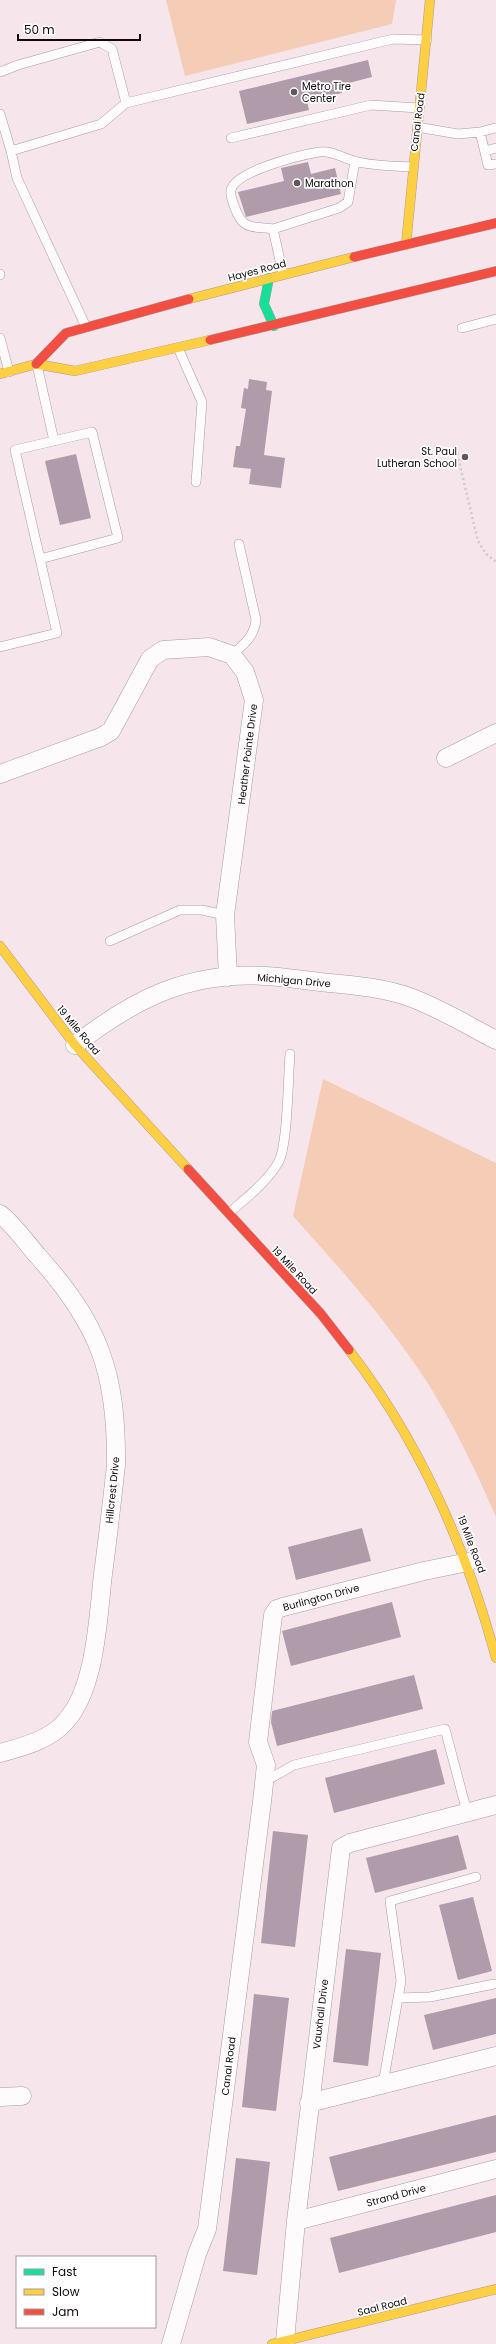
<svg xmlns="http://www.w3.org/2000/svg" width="496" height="2344" viewBox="0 0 496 2344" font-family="Poppins,sans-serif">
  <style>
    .green { fill: #f5ccb6 }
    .building { fill: #b09baa }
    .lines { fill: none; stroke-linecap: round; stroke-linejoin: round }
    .lane-casing { stroke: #a89ca1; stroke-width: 10 }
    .street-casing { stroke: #a89ca1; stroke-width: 19 }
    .fast-casing { stroke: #a89ca1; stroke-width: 10 }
    .slow-casing { stroke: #a89ca1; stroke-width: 10 }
    .jam-casing { stroke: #a89ca1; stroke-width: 10 }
    .path { stroke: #cfcacc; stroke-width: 2.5; stroke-dasharray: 2 3; stroke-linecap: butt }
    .lane { stroke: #fefbfc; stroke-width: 9 }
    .street { stroke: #fefbfc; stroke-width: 18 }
    .fast { stroke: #16e098; stroke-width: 9 }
    .slow { stroke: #ffcf43; stroke-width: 9 }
    .jam { stroke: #f24e42; stroke-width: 9 }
    .poi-dot { fill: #615659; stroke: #fff; stroke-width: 1.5 }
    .labels { text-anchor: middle; stroke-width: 3.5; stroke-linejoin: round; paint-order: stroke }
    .poi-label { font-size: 10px; fill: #11090b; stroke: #fff; text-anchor: start }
    .street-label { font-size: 10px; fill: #11090b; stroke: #fff }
  </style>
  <rect width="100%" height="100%" fill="#f6e5eb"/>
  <path class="green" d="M166,0H396L392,24L185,76Z
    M323,1079L496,1163V1517C476,1471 454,1425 427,1382C388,1322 341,1269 293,1216Z"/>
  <path class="building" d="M368,60L372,77L341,85L342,93L307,101L309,110L247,124L239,91Z
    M308,162L311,174L335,168L341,194L246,217L238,192L284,181L281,168Z
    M249,379L267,382L266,390L272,391L264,455L285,458L281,488L249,484L251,469L233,467L236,446H240L246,409L241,408L244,388L248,389Z
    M76,454L91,518L60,525L45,461Z
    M362,1528L371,1561L296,1580L288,1547Z
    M392,1602L401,1637L291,1666L282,1631Z
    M414,1675L423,1709L277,1746L271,1722L272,1711Z
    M436,1749L445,1784L334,1813L325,1778Z
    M273,1831L308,1835L295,1947L261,1943Z
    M458,1835L467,1869L375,1893L366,1858Z
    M473,1897L492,1971L458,1980L439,1905Z
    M346,1949L381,1953L368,2066L333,2062Z
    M254,1994L289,1998L276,2111L242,2107Z
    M496,1998V2034L433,2050L424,2015Z
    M496,2115V2152L338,2191L329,2157Z
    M236,2158L270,2162L257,2275L223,2271Z
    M496,2195V2232L339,2273L330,2238Z"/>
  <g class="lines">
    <g class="lane-casing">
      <path id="lane" d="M0,72L18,65L100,42L112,49L126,103
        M0,114L11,151
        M417,127L458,134L480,132L488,165L496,164
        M480,132L495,128
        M231,138L371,105L419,108
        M485,151L496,148
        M273,229L339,208L348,202L355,161
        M0,274V275
        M283,274L273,229C253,226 243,231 235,208C233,203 230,195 231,190C235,171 301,155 319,152C331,150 343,158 354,161C372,166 393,166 412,167
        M86,327L17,178L11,151L101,124L126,103L393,39L427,40
        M462,328L496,319
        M0,338L9,372
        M178,348L202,402L196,482
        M37,365L54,441
        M0,647L57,633L15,450L92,432L118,538L40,559
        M232,655C244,644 254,637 256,620L239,544
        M110,941L180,910H202L225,915
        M229,1213C246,1198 266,1183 278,1163C288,1147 288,1076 290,1054
        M264,1782L294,1765L445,1729L467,1812
        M398,1998L430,1997L494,1984
        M383,2084L401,1981L390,1901L476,1877"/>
    </g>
    <g class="street-casing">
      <path id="street" d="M446,758L496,733
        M0,774L101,737L111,731L150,659L163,650L209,647L232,655L245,672L254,700L225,915L228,977
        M75,1045C134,999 189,971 266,976C284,977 302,980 320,982C351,985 383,987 412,998C441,1009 469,1026 496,1040
        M0,1214C14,1225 25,1241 37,1255C99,1324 117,1372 116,1465C112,1501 108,1537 103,1574C98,1617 96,1689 65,1722C50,1740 22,1747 0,1753
        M0,2097L22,2096
        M309,2103L496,2056
        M296,2221L496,2169
        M285,2341L296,2221L341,1848L350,1843L496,1805
        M171,2344L197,2254L207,2229L262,1802L266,1765L258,1742L273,1615L277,1609L283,1607L424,1571L468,1562"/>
    </g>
    <g class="fast-casing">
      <path id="fast" d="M269,278L264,304L274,326"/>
    </g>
    <g class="slow-casing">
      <path id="slow" d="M406,245L430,0
        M189,299L354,257
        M0,374L36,364L75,371L210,340
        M0,946L75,1045L188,1169
        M349,1350C420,1442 466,1547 496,1658
        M272,2344L496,2289"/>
    </g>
    <g class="jam-casing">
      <path id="jam" d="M354,257L496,223
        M210,340L496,271
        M36,364L66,333L189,299
        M188,1169L321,1314L349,1350"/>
    </g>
    <path class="path" d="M456,449L478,541L486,554L496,562"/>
    <use href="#lane" class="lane"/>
    <use href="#street" class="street"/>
    <use href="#fast" class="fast"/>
    <use href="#slow" class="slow"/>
    <use href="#jam" class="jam"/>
  </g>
  <g class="poi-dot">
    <circle cx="294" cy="92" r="4"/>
    <circle cx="297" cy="183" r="4"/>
    <circle cx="465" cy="457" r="4"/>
  </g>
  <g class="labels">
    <g class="poi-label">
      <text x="302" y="90">Metro Tire<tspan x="302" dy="12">Center</tspan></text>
      <text x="305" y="187">Marathon</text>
      <text x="457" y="455" text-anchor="end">St. Paul<tspan x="457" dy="12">Lutheran School</tspan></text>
    </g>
    <g class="street-label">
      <text transform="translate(417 122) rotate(-83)" y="4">Canal Road</text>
      <text transform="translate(257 270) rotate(-15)" y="4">Hayes Road</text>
      <text transform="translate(247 754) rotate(-83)" y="4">Heather Pointe Drive</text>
      <text transform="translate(294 980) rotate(5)" y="4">Michigan Drive</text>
      <text transform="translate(79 1030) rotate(50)" y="4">19 Mile Road</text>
      <text transform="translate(295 1270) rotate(47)" y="4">19 Mile Road</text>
      <text transform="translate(112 1490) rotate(-84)" y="4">Hillcrest Drive</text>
      <text transform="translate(472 1544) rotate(69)" y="4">19 Mile Road</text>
      <text transform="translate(321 1597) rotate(-15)" y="4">Burlington Drive</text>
      <text transform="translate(320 2014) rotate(-83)" y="4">Vauxhall Drive</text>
      <text transform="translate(228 2066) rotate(-83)" y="4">Canal Road</text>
      <text transform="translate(396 2195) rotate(-15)" y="4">Strand Drive</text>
      <text transform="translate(382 2306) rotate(-14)" y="4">Saal Road</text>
    </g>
  </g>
  <rect x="16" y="2256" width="140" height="72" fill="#ffffff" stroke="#a09d9d"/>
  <rect x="24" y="2269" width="20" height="6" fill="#16e098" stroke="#a09d9d"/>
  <text x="52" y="2276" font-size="12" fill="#11090b">Fast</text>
  <rect x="24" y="2289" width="20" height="6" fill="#ffcf43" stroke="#a09d9d"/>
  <text x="52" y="2296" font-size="12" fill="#11090b">Slow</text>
  <rect x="24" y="2309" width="20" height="6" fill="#f24e42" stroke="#a09d9d"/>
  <text x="52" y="2316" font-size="12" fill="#11090b">Jam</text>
  <path d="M18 34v6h122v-6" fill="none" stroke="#11090b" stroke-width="2"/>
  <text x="24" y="34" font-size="12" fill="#11090b" stroke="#ffffff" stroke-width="3" paint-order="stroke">50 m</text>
</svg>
